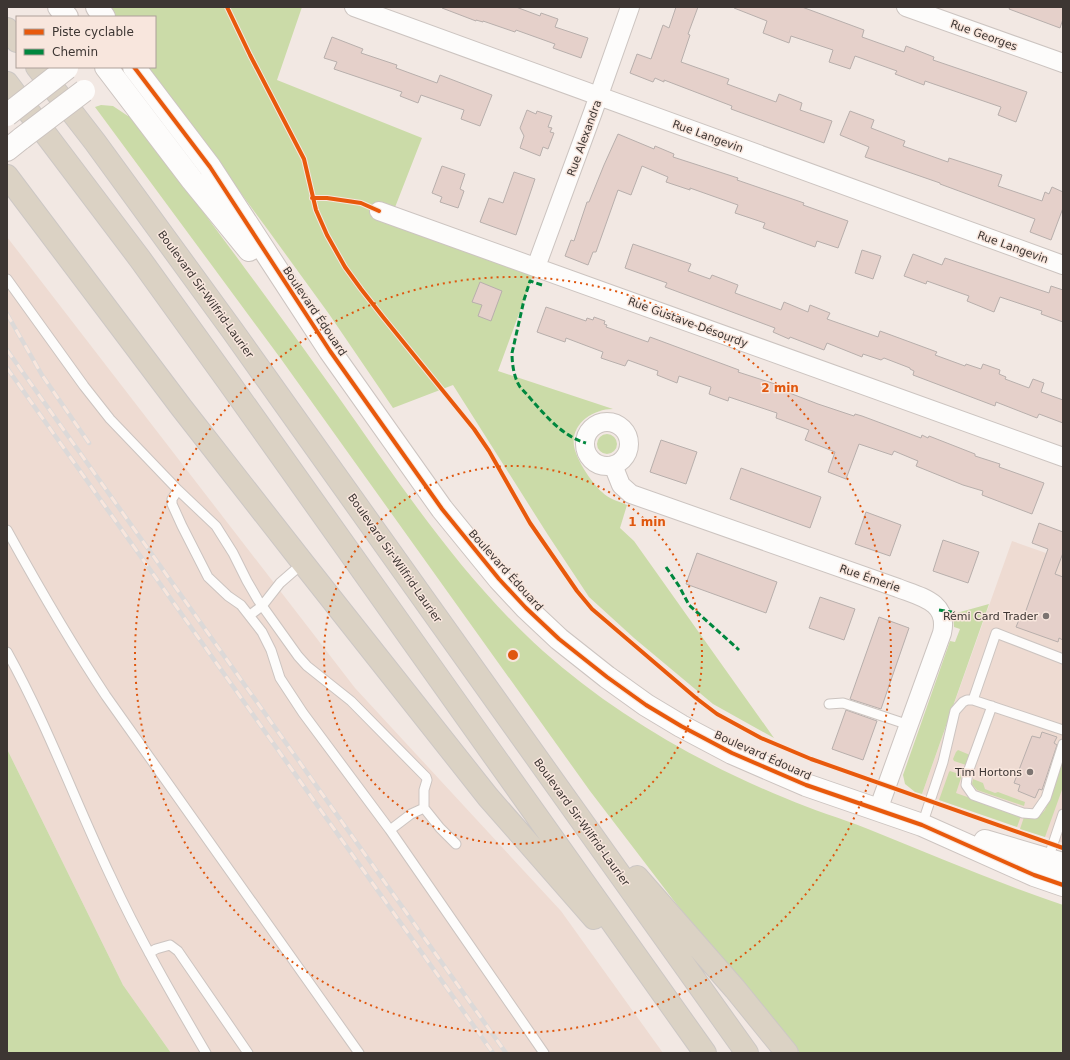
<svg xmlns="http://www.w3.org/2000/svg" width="1070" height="1060" viewBox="0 0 1070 1060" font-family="'DejaVu Sans',sans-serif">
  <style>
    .built { fill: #eedbd2 }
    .green { fill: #cbdba8 }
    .building { fill: #e5d0ca; stroke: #b8afac }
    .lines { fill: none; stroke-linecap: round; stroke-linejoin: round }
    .service-casing { stroke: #ccc4c0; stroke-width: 11 }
    .minor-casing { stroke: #ccc4c0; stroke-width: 20 }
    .tertiary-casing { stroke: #ccc4c0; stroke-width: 24 }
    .motorway-casing { stroke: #ccc7c4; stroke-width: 24 }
    .service { stroke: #fdfcfb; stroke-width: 9 }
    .minor { stroke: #fdfcfb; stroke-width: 18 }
    .tertiary { stroke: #fdfcfb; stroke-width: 22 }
    .motorway { stroke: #dbd2c4; stroke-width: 22 }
    .rail-casing { stroke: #dcd9d8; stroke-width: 4.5 }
    .rail { stroke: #f8e6dd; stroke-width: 3; stroke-dasharray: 9; stroke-linecap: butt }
    .tertiary-bridge-casing { stroke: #ccc4c0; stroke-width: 24; stroke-linecap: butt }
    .tertiary-bridge { stroke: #fdfcfb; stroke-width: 22 }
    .quiet { stroke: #00873e; stroke-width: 3; stroke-dasharray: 6 3; stroke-linecap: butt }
    .cycleway-casing { stroke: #f8e6dd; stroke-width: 6 }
    .cycleway { stroke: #e8590c; stroke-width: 4 }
    .ring { fill: none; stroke: #df570e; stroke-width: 2; stroke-dasharray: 2 4 }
    .poi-dot { fill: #7c7471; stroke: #f8e6dd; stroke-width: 1.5 }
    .labels { text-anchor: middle; stroke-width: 3; stroke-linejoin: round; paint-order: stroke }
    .street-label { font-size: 11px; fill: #3d3633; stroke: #f8e6dd }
    .poi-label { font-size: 11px; fill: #3d3633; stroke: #f8e6dd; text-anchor: end }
    .centre { fill: #df570e; stroke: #f8e6dd; stroke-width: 2 }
    .ring-label { font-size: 12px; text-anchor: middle; font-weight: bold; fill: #df570e; stroke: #f8e6dd; stroke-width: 3; stroke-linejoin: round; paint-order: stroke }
  </style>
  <rect width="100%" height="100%" fill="#f2e8e3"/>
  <path class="built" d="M7,237L355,688L561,911L663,1053H171L123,985L7,749Z
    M1012,541L1063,559V843L922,794Z"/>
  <path class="green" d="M108,7H302L277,80L422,138L392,215L536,267L498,371L613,409C590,409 566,428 576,453C580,465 593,484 602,492C609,499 618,501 627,505L620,528L634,541L774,738L713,704L634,638L589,597L548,535L453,385L393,408L329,314L268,230L148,67H155V17H116Z
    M101,105L113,106L128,116L130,114C200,207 269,300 337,395C400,484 461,577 543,651C614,714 697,762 785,798C812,810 841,818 868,829C933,855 997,883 1063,905V1053H800L694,927L590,791L281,359L95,107Z
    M597 444a10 10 0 1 1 20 0a10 10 0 1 1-20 0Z
    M989,604L922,794L915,792L905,784L903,775L950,641L955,642L960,629L954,627L953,614Z
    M7,749L123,985L171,1053H7Z
    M958,750L970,755L966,765L954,761L953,759L956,752Z
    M1063,759V787L1045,837L1020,829L1024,817L1040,815L1045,810Z
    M950,771L962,775L956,793L1021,816L1017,827L939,800L949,772Z
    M973,779L983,783L985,789L995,793L998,792L1025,802L1024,806L977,790L972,784Z"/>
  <path class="building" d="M442,7H516L540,16L541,13L558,19L555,27L588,38L581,58L553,48L555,44L516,30L515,32L483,21V22L476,20V21L442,8Z
    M676,7H698L688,34L690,35L681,62L729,79L727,84L776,102L779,94L802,103L800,110L832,121L824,143L731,109L732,106L664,80V82L655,78L653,82L630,73L637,54L651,59L663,25L669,28Z
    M734,7H802L864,30L862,37L904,52L906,46L934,57L933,60L1027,92L1016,122L998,115L1001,107L925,81L924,85L895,74L897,71L855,56L850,69L829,62L833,50L791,36L789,43L763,33L767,21L734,8Z
    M1010,7H1063V19L1060,28L1009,9Z
    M332,37L363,49L361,53L397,65L396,68L437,83L440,75L492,95L480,126L461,119L464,110L421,95L418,103L400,96L402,92L334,69L337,62L324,58Z
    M527,110L536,114L537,111L552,116L548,127L552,128L550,132L554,133L548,149L543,147L540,156L520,148L524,136L520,128Z
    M850,111L874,120L871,128L905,141L903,146L948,162L949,158L1002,175L998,186L1042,201L1045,192L1049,194L1052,187L1063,192V208L1051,240L1030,232L1035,219L940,184V183L865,157L869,147L840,135Z
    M618,134L654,149L655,146L674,154L673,157L738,178L737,180L804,203L803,205L848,221L838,248L817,241L815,247L763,228L765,223L735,213L738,205L690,188V190L666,182L668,177L642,166L631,195L618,190L596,252H593L588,265L565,256L571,240L574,241L587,202H589L604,165Z
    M442,166L465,174L460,189L464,191L458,208L440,202L442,197L432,193Z
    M514,172L535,179L516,235L480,222L489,198L503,203Z
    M633,244L691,264L688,271L710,279L712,275L738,285L735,293L781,310L784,302L808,312L810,305L830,313L827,319L878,337L880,331L937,352L935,355L965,366L966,364L981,369L983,364L1000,370L999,374L1006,377L1005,379L1029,388L1033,379L1044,383L1041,392L1063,400V423L1039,414L1037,418L996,402L995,406L913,375L914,371L910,369V368L884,358L881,360L863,354L862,357L827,343L824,350L790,337L789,339L773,332L775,328L665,287L667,283L625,268Z
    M862,250L881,256L873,279L855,273Z
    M913,254L942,265L945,258L1049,293L1051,286L1063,290V322L1041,314L1042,311L1000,297L994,312L967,301L969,296L927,281L926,284L904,276Z
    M480,282L502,291L491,321L478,316L482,305L472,302Z
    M546,307L586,321L587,318L593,320L594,317L605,321L604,324L607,325L606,327L648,342L650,337L739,370L738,372L775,384L774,387L818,404L854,416L855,414L862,416L921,438L922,435L928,438L929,436L975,454V456L1000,464L999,467L1044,483L1032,514L982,495L983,491L963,485L916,466L918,461L894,451L892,455L859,444L846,479L828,472L835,452L805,440L809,430L776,418L777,413L729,397L728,401L709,394L711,387L679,376L677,383L657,375L658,371L628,360L625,366L601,358L603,352L566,338L565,342L537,332Z
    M661,440L697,452L686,484L650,472Z
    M741,468L821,497L810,528L730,499Z
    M866,512L901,525L890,556L855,544Z
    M1039,523L1063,532V553L1055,574L1063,577V640L1059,638L1058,642L1016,627L1021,615L1024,616L1048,549L1032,543Z
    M943,540L979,552L968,583L933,571Z
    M697,553L777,582L766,613L686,584Z
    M820,597L855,609L844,640L809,628Z
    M879,617L909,628L881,709L850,699Z
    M846,710L877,721L863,760L832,749Z
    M1042,732L1057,737L1054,743L1057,745L1042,790L1039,789L1035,798L1018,791L1020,785L1014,783L1032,736L1040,738Z"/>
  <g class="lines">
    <g class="service-casing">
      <path id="service" d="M7,279L84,386L110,419L178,490L216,526L233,553L247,581L258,600L298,656L307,666L351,701L426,777L427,780L424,790V808L440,828L456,844
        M178,490L172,499V504L182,526L208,577L228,596L241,605L262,632L271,650L280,678L303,713L390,830L544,1053
        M7,530C38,586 70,642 106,696L359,1053
        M250,615L262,606L280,583L303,563
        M7,652C47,724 75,801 110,875C138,936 172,995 206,1053
        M973,700L996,633L1063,659
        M829,704L843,703L909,725
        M992,706L968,772L966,785L973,795L1023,813L1035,814L1046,798L1063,744
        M922,825L943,762L955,711L963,702L967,700H973L1063,730
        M390,830L411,814L424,808
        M1048,859L1063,814
        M149,953L156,949L170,945L178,951L248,1053"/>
    </g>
    <g class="minor-casing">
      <path id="minor" d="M354,7L1063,265
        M906,7L1063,63
        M379,211L1063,457
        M536,267L593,112L630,7
        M585 444a22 22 0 1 1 44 0a22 22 0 1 1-44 0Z
        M613,465L621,485L631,494L898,588C921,597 949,602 942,633L878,810"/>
    </g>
    <g class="tertiary-casing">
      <path id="tertiary" d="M59,7L67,17
        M97,7L104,17
        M106,67L192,180L249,250
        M134,67L210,167L330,351L442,509L499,579L526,608L559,639L607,677L646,705L681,726L732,753L806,785L922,825L1034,875L1063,885
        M7,150L22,138
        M985,841L1063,864"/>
    </g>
    <g class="motorway-casing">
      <path id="motorway" d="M7,29L17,41
        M37,67L95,142L232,330L747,1053
        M7,83L140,259L230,384L705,1053
        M7,176L181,407L303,563L488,797L594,918
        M637,877L735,989L787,1053"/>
    </g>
    <use href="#service" class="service"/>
    <use href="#minor" class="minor"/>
    <use href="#tertiary" class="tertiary"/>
    <use href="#motorway" class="motorway"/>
    <g class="rail-casing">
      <path id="rail" d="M7,314L42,375L89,443
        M7,350L506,1053
        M7,368L493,1053"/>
    </g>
    <use href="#rail" class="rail"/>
    <g class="tertiary-bridge-casing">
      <path id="tertiary-bridge" d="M7,115L67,68
        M22,138L84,91"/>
    </g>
    <use href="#tertiary-bridge" class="tertiary-bridge"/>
    <path class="quiet" d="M542,285L530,281L524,300L512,353C512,364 514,378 520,387C540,408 558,435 586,443
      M666,567L679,586L689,605L739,650
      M939,610L952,612"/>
    <g class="cycleway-casing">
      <path id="cycleway" d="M227,7L250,55L304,159L316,210L327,235L345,267L361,289L383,317L474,429L489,451L530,523L577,591L592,609L696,698L717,714L761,738L811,759L1063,848
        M134,67L210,167L330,351L442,509L499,579L526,608L559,639L607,677L646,705L681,726L732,753L806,785L922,825L1034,875L1063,885
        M312,198H327L361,203L379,211"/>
    </g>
    <use href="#cycleway" class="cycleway"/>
  </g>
  <g class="ring">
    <circle cx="513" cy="655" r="189"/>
    <circle cx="513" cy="655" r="378"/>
  </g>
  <g class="poi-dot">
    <circle cx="1046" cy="616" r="4"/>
    <circle cx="1030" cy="772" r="4"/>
  </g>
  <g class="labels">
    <g class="street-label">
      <text transform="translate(984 35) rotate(20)" y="4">Rue Georges</text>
      <text transform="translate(708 136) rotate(20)" y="4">Rue Langevin</text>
      <text transform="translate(584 138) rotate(-70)" y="4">Rue Alexandra</text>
      <text transform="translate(1013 247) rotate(20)" y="4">Rue Langevin</text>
      <text transform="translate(206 294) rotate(54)" y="4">Boulevard Sir-Wilfrid-Laurier</text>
      <text transform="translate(315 311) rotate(56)" y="4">Boulevard Édouard</text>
      <text transform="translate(688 322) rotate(20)" y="4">Rue Gustave-Désourdy</text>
      <text transform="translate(395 558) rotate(55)" y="4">Boulevard Sir-Wilfrid-Laurier</text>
      <text transform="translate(506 570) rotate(48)" y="4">Boulevard Édouard</text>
      <text transform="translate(870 578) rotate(19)" y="4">Rue Émerie</text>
      <text transform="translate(763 755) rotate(24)" y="4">Boulevard Édouard</text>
      <text transform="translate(582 822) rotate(54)" y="4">Boulevard Sir-Wilfrid-Laurier</text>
    </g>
    <g class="poi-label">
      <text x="1038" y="620">Rémi Card Trader</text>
      <text x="1022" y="776">Tim Hortons</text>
    </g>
  </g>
  <circle cx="513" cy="655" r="6" class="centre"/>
  <g class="ring-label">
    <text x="780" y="392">2 min</text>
    <text x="647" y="526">1 min</text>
  </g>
  <rect width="1070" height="1060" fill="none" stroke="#3d3633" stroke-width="16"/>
  <rect x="16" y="16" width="140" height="52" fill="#f8e6dd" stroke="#ada099"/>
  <rect x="24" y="29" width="20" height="6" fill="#e8590c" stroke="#ada099"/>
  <text x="52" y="36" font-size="12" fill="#3d3633">Piste cyclable</text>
  <rect x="24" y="49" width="20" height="6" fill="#00873e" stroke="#ada099"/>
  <text x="52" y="56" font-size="12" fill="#3d3633">Chemin</text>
</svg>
